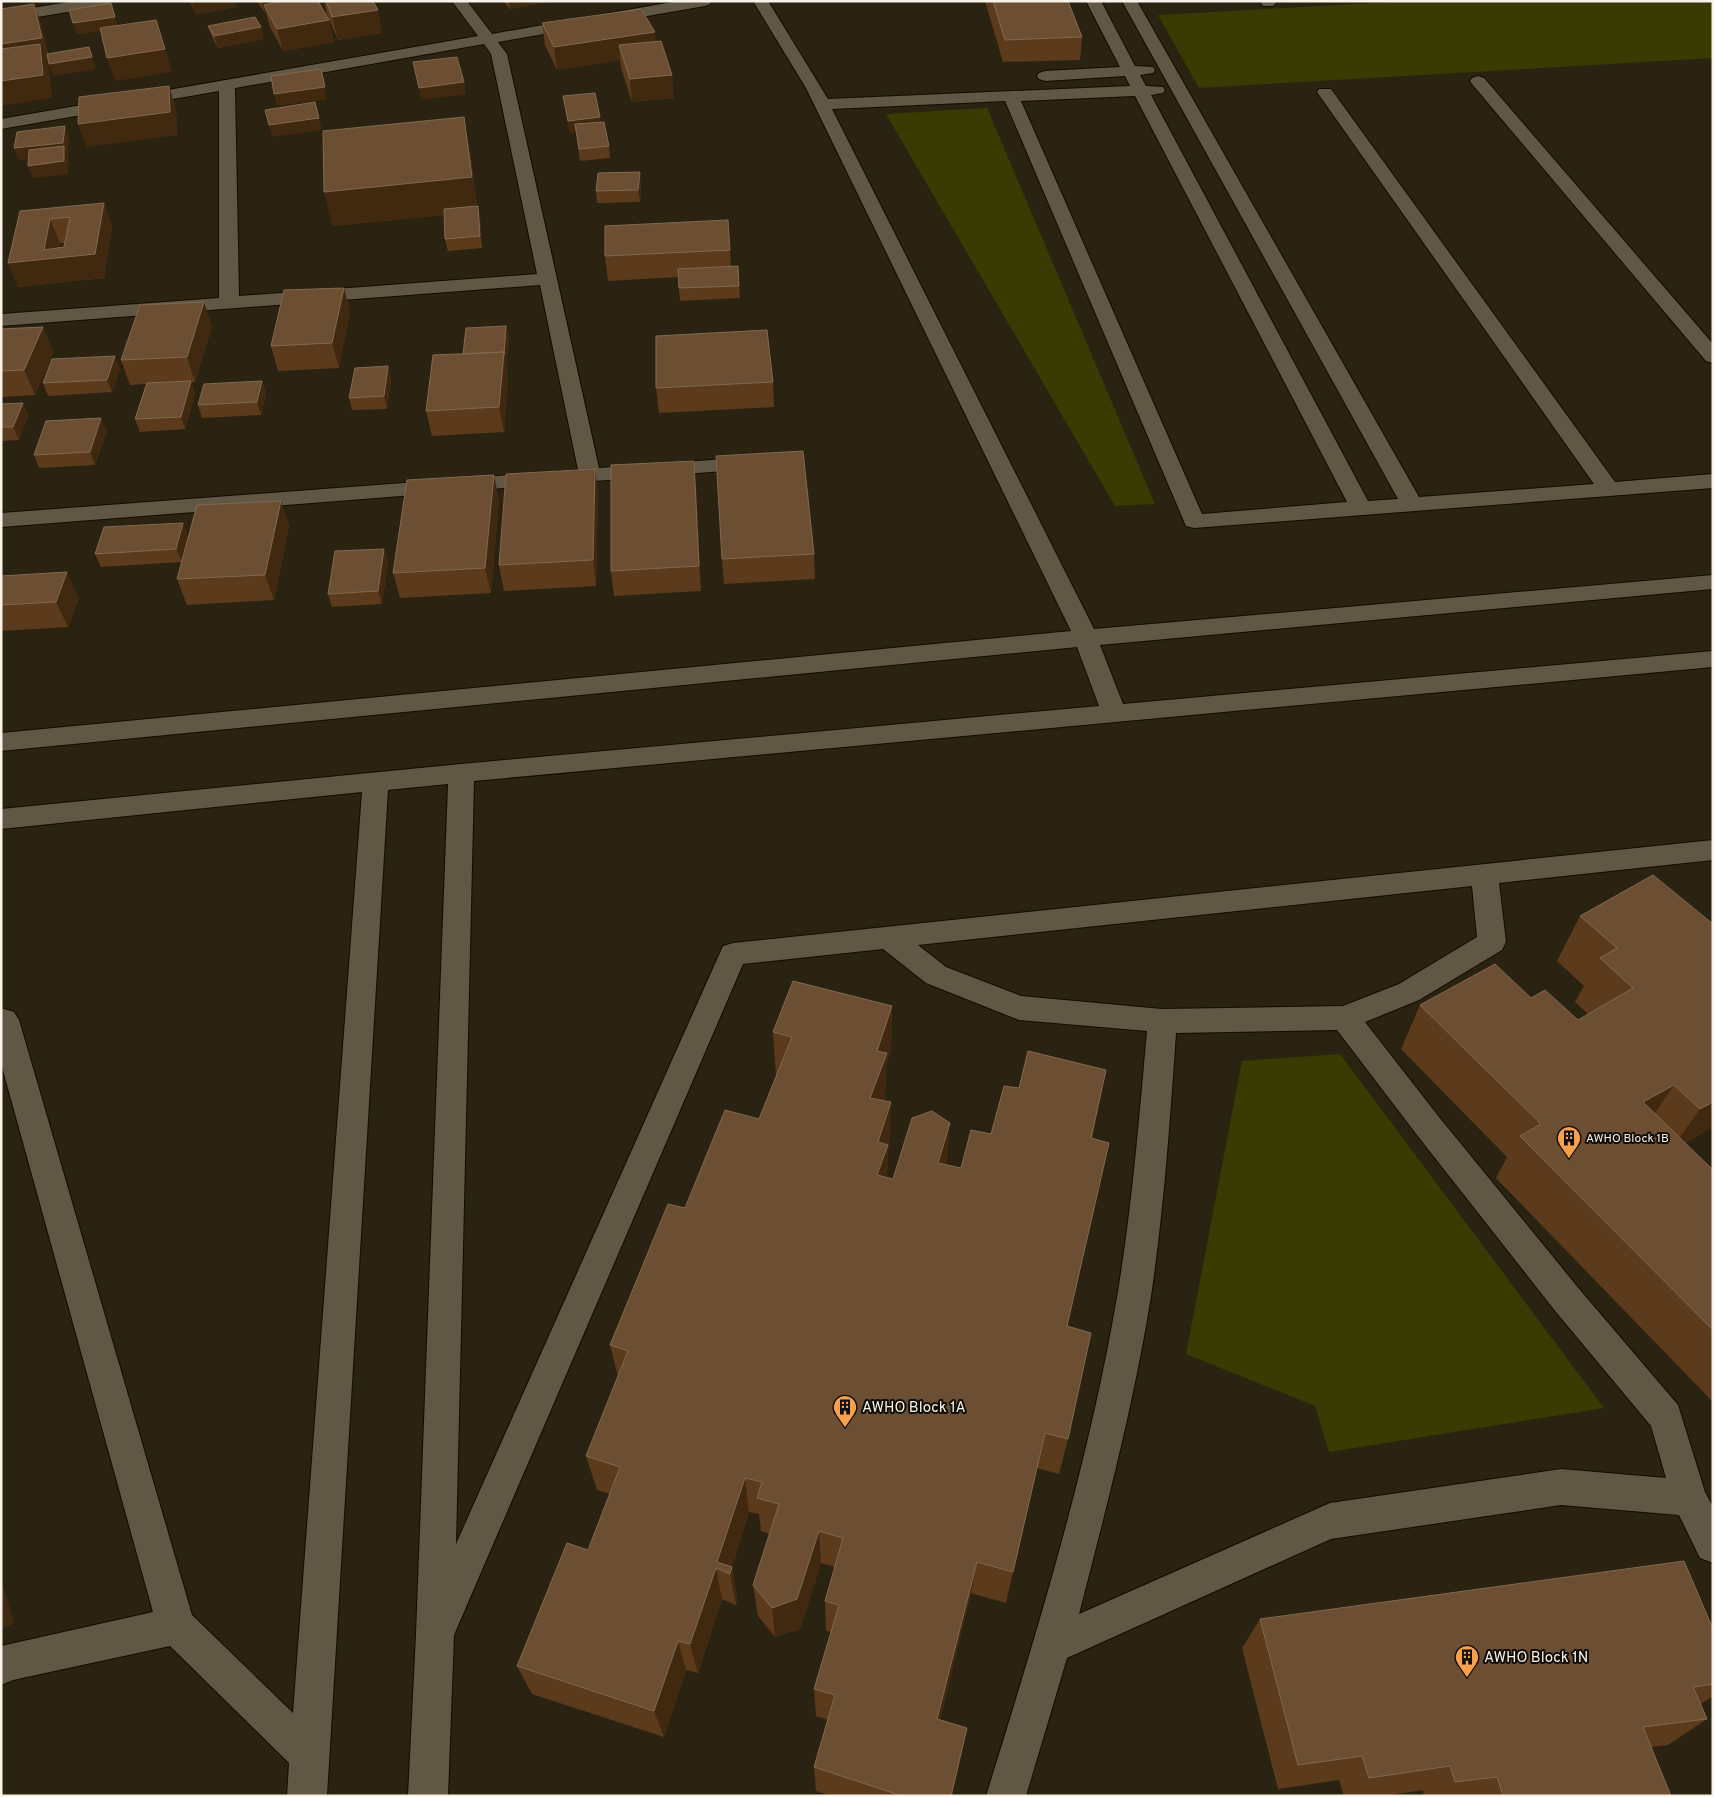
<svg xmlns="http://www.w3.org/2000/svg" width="1714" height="1797" viewBox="0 0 1714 1797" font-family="Overpass,sans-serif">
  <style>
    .green { fill: #383c02 }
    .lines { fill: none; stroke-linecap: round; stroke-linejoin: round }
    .minor-casing { stroke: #130c00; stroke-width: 2 }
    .minor { fill: #605744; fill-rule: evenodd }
    .wall { fill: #5b3b1c; fill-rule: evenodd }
    .shaded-wall { fill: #41290f }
    .building { fill: #6c4f32; stroke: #82694f; fill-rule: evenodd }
    .labels { text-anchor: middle; stroke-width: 4; stroke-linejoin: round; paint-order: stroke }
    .poi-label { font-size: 12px; fill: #f9f4e9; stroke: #100d06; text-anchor: start }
    .near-poi-label { font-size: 15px; fill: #f9f4e9; stroke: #100d06; text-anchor: start }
  </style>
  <rect width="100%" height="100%" fill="#2b2311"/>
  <path class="green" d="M1411,1H1713V58L1199,88L1158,15Z
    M987,108L1155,504L1115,506L886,114Z
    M1340,1054L1604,1408L1329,1452L1315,1406L1186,1354L1242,1061Z"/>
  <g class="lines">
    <g class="minor-casing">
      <path id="minor" d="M75,1H111L109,4L104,6L1,23V13Z
        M452,1H467L492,34L678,1H712L710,4L705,6L498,42L507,54L599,468L754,457L762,458L765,463L762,468L1,527V513L578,470L540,285L1,326V314L219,298V91L1,129V119L478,36ZM484,44L491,54L537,274L239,296L235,88Z
        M753,1H768L828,99L1130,86L1125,76L1045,81L1039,79L1037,76L1039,73L1045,71L1120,67L1086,1H1101L1135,66L1153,67L1155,70L1153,73L1140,75L1146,86L1163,87L1165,90L1163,93L1151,95L1368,501L1398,499L1122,1H1137L1419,497L1594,484L1317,92L1319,89H1331L1615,482L1713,474V488L1194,528L1186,526L1005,101L832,109L1094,629L1713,575V589L1100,645L1123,704L1713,651V667L474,781L456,1544L723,946L733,943L1713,840V860L1499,883L1506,942L1502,950L1419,1000L1365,1022L1439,1117L1580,1290L1678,1405L1705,1492L1713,1507V1563L1700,1558L1679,1515L1561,1505L1331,1539L1067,1658L1026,1796H986C1037,1632 1088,1467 1117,1297C1132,1209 1139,1120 1147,1031L1019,1020L926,983L883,949L743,964L454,1635L448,1796H408L416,1634L448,784L388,790L327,1796H287L289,1763L170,1646L13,1680L1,1685V1646L153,1612L1,1063V1008L14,1012L19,1020L192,1615L293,1713L362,792L1,829V809L461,764L1099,706L1077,647L1,751V733L1071,631L806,88ZM1135,96L1347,502L1202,514L1021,101ZM1472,886L1477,937L1399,984L1343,1006L1162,1009L1021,996L946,967L918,945ZM1337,1030L1417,1135L1556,1312L1651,1426L1666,1478L1561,1469L1330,1503L1079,1614C1106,1509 1134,1403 1151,1296C1164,1209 1170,1121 1176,1033Z
        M1260,1H1275L1276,3L1273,6H1263Z
        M1478,76L1484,78L1713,344V363L1706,361L1472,84L1470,81L1472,78Z"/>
    </g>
    <use href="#minor" class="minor"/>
  </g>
  <path class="wall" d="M190,1H234L236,7L196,14Z
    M257,1H322L323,3H319L334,42L283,51L270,27L266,13H265Z
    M324,1H373L382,33L338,40L326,12Z
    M503,1H552L510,9Z
    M985,1H1068L1082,37L1080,60L1003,62Z
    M542,23L656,42L674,98L632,102L621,68L620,60L557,70L545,45Z
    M208,26L264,39L218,48L212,37Z
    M563,96L601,122L609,146L610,158L580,161L576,132L570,133Z
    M470,151L477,206L480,218L482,248L448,251L445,239L444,215L332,226Z
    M641,184L640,202L597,203L596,191Z
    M104,203L112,227L104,278L18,287L8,263L20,211ZM60,243H65L64,247L59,248Z
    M728,220L731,267L738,266L740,298L680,301L678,277L608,281L605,256Z
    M344,288L350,312L339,368L278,371L271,346Z
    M212,326L195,382H191L195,394L185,429L140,432L135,419L146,384L130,385L121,360Z
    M506,326L509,338L506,367L508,377L504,432L432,436L426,411L463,354Z
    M43,327L53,352L35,395L1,397V329Z
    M388,366L391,379L387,409L352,410L349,398Z
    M120,369L112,392L48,396L43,383Z
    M262,381L266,394L261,415L202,418L198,405Z
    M773,382L774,407L659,413L656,388Z
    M23,403L28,416L19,440L1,441V404Z
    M107,431L95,465L39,468L34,455Z
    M595,469L598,495L596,586L504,591L499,565Z
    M696,486L701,591L614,596L611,571Z
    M499,500L491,593L400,598L393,573Z
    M281,501L289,526L274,600L187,605L177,579Z
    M183,523L188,536L182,562L101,567L95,554Z
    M384,549L388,561L382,604L332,607L328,594Z
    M814,554L815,579L724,584L722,559Z
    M1,576L79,598L68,627L1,631Z
    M1653,875L1713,1126L1685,1143L1713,1170V1402L1496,1178L1507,1157L1401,1049L1420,1005L1578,1020L1588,1014L1575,1002L1584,986L1557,961L1580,916Z
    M892,1006L891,1050L886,1064L885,1096L884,1101L890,1145L888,1149L887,1178L893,1179L947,1165L961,1168L991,1134L1019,1088L1106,1070L1092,1139L1109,1143L1067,1326L1068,1439L1059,1474L1037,1468L1006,1603L971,1593L940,1720L967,1728L952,1796H831L816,1791L814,1767L828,1720L816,1716L814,1689L831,1632L826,1631L825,1601L835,1567L821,1563L800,1629L775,1637L758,1616L753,1585L770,1534L761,1531L759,1514L749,1512L732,1567L737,1598L736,1605L722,1599L698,1673L686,1670L664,1737L532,1694L517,1666L588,1550L610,1494L597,1490L586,1456L618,1376L610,1345L685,1208L759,1119L776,1076L773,1032Z
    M1260,1619L1713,1629V1696L1701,1704L1707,1719L1668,1745L1651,1747L1671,1796H1424L1423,1790L1384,1796H1344L1339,1780L1278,1789L1242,1648Z"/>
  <path class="shaded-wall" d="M200,1H234L236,7L196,14L192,3Z
    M264,1H291L264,5L266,13H265L262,2Z
    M509,1H552L510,9Z
    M111,3L118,28L77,35L73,23Z
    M34,4L42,27L50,61H47L49,66L52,98L1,106V44Z
    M378,10L382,33L338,40L332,17Z
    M156,20L172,72L115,81L107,58Z
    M329,20L334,42L283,51L277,29Z
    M261,27L264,39L218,48L214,36Z
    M655,32L657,55L619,45L620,60L557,70L554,47Z
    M89,47L96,69L53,76L49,64Z
    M321,69L327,99L277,106L274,94Z
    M672,75L674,98L632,102L630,79Z
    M464,82L466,94L421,100L419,88Z
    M169,86L176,109L178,135L86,147L78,124Z
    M464,117L470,151L478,212L332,226L324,192Z
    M600,117L602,129L570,133L568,121Z
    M319,118L322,130L272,137L269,125Z
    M65,126L69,138L68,155L69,158L68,174L33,178L28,166L64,155L19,160L14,148Z
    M640,172L641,184L640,202L638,190Z
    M104,203L112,227L104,278L18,287L8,263L44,250L50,219L60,243L57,258Z
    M478,206L480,218L482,248L480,236Z
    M344,288L350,312L339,368L332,343Z
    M204,302L212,326L195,382L187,357Z
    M506,326L509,338L506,367L508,377L504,432L499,407Z
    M43,327L53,352L35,395L24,370Z
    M115,356L120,369L112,392L107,380Z
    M388,366L391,379L387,409L384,396Z
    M191,381L195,394L185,429L181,417Z
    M262,381L266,394L261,415L257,402Z
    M23,403L28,416L19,440L13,427Z
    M101,418L107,431L95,465L90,452Z
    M694,461L696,486L701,591L699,566Z
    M595,469L598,495L596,586L593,560Z
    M494,475L499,500L491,593L485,568Z
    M281,501L289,526L274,600L265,575Z
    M183,523L188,536L182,562L176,549Z
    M384,549L388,561L382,604L378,591Z
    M67,572L79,598L68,627L56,602Z
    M892,1006L891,1050L886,1064L885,1096L870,1140V1098L877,1051Z
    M1106,1070L1098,1112L1082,1180L1091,1138Z
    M1674,1085L1645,1128L1643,1102Z
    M891,1102L890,1145L888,1149L887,1186L877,1216L878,1142Z
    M1713,1102V1126L1670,1151L1700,1109Z
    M950,1123L947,1165L938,1163Z
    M745,1478L749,1512L730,1573L717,1562Z
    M819,1531L821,1563L800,1629L775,1637L772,1608Z
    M977,1562L971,1593L934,1745L937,1719Z
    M732,1567L737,1598L736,1605L730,1574Z
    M716,1568L722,1599L698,1673L690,1644Z
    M1,1578L14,1623L1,1630Z
    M678,1641L686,1670L664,1737L654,1711Z
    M967,1728L952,1796H951Z"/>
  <path class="building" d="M283,1H318L329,20L277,29L264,5Z
    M326,1H373L378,10L332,17Z
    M993,1H1068L1082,37L1005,40Z
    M111,3L115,17L73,23L69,10Z
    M34,4L42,38L1,44V9Z
    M641,9L655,32L554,47L542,23Z
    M255,17L261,27L214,36L208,26Z
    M156,20L165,49L107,58L100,28Z
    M661,41L672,75L630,79L619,45Z
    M40,44L43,75L1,81V49Z
    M89,47L92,57L49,64L47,54Z
    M457,57L464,82L419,88L413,62Z
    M321,69L325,87L274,94L271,76Z
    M169,86L170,112L78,124L79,97Z
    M595,93L600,117L568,121L563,96Z
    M315,102L319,118L269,125L265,110Z
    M464,117L472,177L324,192L323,131Z
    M604,122L609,146L579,149L575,124Z
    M65,126L63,143L14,148L17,132Z
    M64,146V161L28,166L29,150Z
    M640,172L638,190L596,191L598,173Z
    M104,203L95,254L8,263L20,211ZM70,217L64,247L44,250L50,219Z
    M478,206L480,236L445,239L444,209Z
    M728,220L730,250L605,256V226Z
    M738,266L739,286L679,288L678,269Z
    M344,288L332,343L271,346L284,290Z
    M204,302L187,357L121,360L140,305Z
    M506,326L504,355V352L463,354L466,328Z
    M43,327L24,370L1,371V329Z
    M767,330L773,382L656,388V336Z
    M504,352L499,407L426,411L433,355Z
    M115,356L107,380L43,383L52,359Z
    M388,366L384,396L349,398L355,368Z
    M191,381L181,417L135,419L147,383Z
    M262,381L257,402L198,405L204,384Z
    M23,403L13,427H1V404Z
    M101,418L90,452L34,455L46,421Z
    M803,451L814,554L722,559L716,456Z
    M694,461L699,566L611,571V465Z
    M595,469L593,560L499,565L506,474Z
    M494,475L485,568L393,573L407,480Z
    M281,501L265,575L177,579L197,505Z
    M183,523L176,549L95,554L104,527Z
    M384,549L378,591L328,594L335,551Z
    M67,572L56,602L1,605V576Z
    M1653,875L1713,924V1102L1700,1109L1674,1085L1643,1102L1713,1170V1330L1520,1136L1541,1124L1420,1005L1495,964L1531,998L1545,990L1578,1020L1633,988L1600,958L1617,948L1580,916Z
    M793,981L892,1006L877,1051L887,1053L870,1098L891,1102L878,1142L888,1145L877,1175L893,1179L912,1118L932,1111L950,1123L938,1163L961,1168L971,1130L991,1134L1004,1086L1019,1088L1028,1051L1106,1070L1091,1138L1109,1143L1067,1326L1091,1333L1068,1439L1045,1433L1013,1572L977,1562L937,1719L967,1728L951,1796H902L814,1767L835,1695L814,1689L839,1605L825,1601L843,1538L819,1531L797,1599L772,1608L753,1585L779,1504L757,1498L762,1482L745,1478L717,1562L732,1567L730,1574L716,1568L690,1644L678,1641L654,1711L517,1666L567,1543L588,1550L620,1467L586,1456L628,1351L610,1345L668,1204L685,1208L725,1110L759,1119L792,1037L773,1032Z
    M1684,1561L1713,1629V1684L1693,1687L1707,1719L1643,1727L1671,1796H1503L1497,1777L1455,1782L1450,1766L1369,1778L1362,1756L1298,1765L1260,1619Z"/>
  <defs>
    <g id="building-pin" transform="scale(1.25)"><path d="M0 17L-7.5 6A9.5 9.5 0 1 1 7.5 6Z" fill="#f8a04b" stroke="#100d06"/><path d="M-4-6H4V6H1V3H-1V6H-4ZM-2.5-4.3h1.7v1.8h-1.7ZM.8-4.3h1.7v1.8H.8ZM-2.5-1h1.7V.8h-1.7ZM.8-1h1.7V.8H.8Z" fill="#111"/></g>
  </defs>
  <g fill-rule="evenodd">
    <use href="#building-pin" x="1569" y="1138"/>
    <use href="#building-pin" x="845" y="1407"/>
    <use href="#building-pin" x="1467" y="1657"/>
  </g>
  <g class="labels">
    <g class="poi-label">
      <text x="1586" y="1142">AWHO Block 1B</text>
    </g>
    <g class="near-poi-label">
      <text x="862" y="1412">AWHO Block 1A</text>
      <text x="1484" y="1662">AWHO Block 1N</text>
    </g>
  </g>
  <rect width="1714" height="1797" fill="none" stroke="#f9f4e9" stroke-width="5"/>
</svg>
